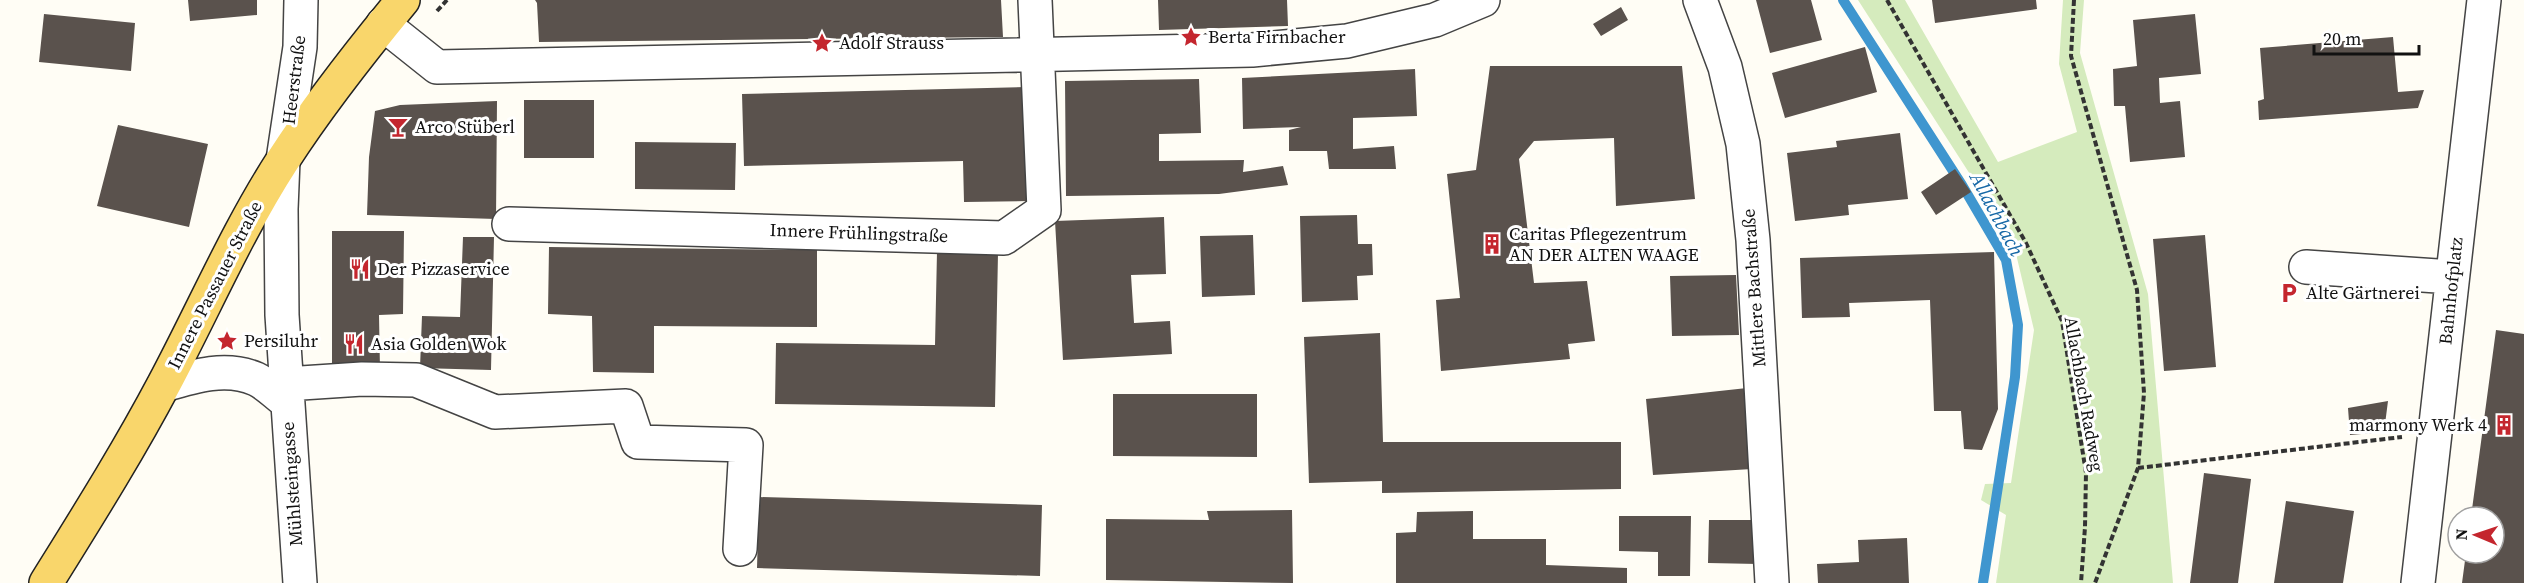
<svg xmlns="http://www.w3.org/2000/svg" width="2524" height="583" viewBox="0 0 2524 583" font-family="'Source Serif 4',serif">
  <style>
    .green { fill: #d5ebbd }
    .lines { fill: none; stroke-linecap: round; stroke-linejoin: round }
    .stream { stroke: #3f96cf; stroke-width: 10 }
    .building { fill: #5a524d }
    .minor-casing { stroke: #444; stroke-width: 36 }
    .major-casing { stroke: #222; stroke-width: 36 }
    .path { stroke: #333; stroke-width: 4; stroke-dasharray: 6 3; stroke-linecap: butt }
    .minor { stroke: #fff; stroke-width: 33 }
    .major { stroke: #f9d66b; stroke-width: 33 }
    .labels { text-anchor: middle; stroke-width: 6; stroke-linejoin: round; paint-order: stroke }
    .poi-label { font-size: 18px; fill: #111; stroke: #fff; text-anchor: start }
    .street-label { font-size: 18px; fill: #111; stroke: #fff }
    .water-label { font-size: 20px; font-style: italic; fill: #1768a6; stroke: #fff }
  </style>
  <rect width="100%" height="100%" fill="#fffdf5"/>
  <path class="green" d="M1858,0H1905L1998,162L2077,132L2059,64L2063,0H2084L2080,53L2148,294L2173,583H1996L2006,515L1981,500L1985,484L2011,483L2034,330L2017,258L1975,182Z"/>
  <g class="lines">
    <path class="stream" d="M1843,0L1962,185L2006,260L2018,325L2015,377L1983,583"/>
  </g>
  <path class="building" d="M188,0H257V15L190,21Z
    M535,0H1001L1003,37L539,42L537,3Z
    M1158,0H1287L1288,26L1159,30Z
    M1756,0H1811L1822,40L1770,53Z
    M1932,0H2036L2037,9L1935,23Z
    M1621,7L1628,20L1601,36L1593,24Z
    M44,14L135,23L131,71L39,62Z
    M2195,14L2201,74L2159,78L2160,103L2180,101L2185,157L2130,162L2125,106H2114L2113,69L2137,66L2133,20Z
    M2393,37L2398,92L2424,90L2418,108L2259,120L2258,101L2264,99L2260,48Z
    M1865,47L1877,92L1785,118L1772,73Z
    M1490,66H1682L1695,199L1616,206L1614,138L1534,141L1519,159L1534,283L1587,281L1595,341L1568,344L1570,359L1441,371L1436,300L1460,298L1447,174L1476,170Z
    M1415,69L1417,116L1353,118V149L1394,146L1396,169H1329L1327,151H1289V130L1301,127L1243,129L1242,78Z
    M1199,79L1201,133L1159,134V161L1244,160L1243,172L1283,166L1288,185L1219,194L1066,196L1065,81Z
    M1027,87L1029,201L964,202L963,161L744,166L742,94Z
    M524,100H594V158H524Z
    M497,101L496,219L367,215L369,157L375,111L400,105Z
    M118,125L208,144L189,227L97,206Z
    M1900,133L1908,199L1848,205L1849,215L1795,221L1787,153L1837,147L1836,141Z
    M635,142L736,143L735,190L635,189Z
    M1955,169L1971,192L1936,215L1921,192Z
    M1357,215L1358,244H1372L1373,275L1357,276L1358,300L1302,302L1300,216Z
    M1164,217L1166,274L1131,275L1134,323L1170,321L1172,354L1063,360L1055,221Z
    M332,231H404L403,314L379,315L380,370L332,372Z
    M1253,235L1255,295L1202,297L1200,236Z
    M2205,235L2216,367L2164,371L2153,239Z
    M463,237H494L491,370L420,368L422,316L460,317Z
    M549,247L817,250V327L654,326V373L593,372L592,316L548,314Z
    M937,252L998,253L995,407L775,404L776,343L935,345Z
    M1994,252L1998,409L1982,450L1964,449L1961,411H1934L1930,300L1849,303L1850,317L1802,318L1800,258Z
    M1736,275L1739,335L1672,336L1670,276Z
    M2496,330L2524,334V583H2462L2466,553H2494V517H2471Z
    M1380,333L1383,442H1621V489L1382,493V481L1309,483L1304,337Z
    M1747,388L1752,469L1653,475L1646,399Z
    M1113,394H1257V457L1113,456Z
    M2388,401L2384,432L2350,435L2348,408Z
    M2204,473L2251,479L2238,583H2190Z
    M759,497L1042,505L1040,576L757,568Z
    M2286,501L2354,511L2343,583H2274Z
    M1292,510L1293,583L1106,580V519L1209,520L1207,511Z
    M1473,511V539H1546V565L1627,568V583H1396V533L1416,532L1417,512Z
    M1619,516H1691L1690,576H1658V552L1619,551Z
    M1709,520H1759L1758,564L1708,563Z
    M1907,538L1909,583H1818L1817,564L1859,562L1858,540Z"/>
  <g class="lines">
    <g class="minor-casing">
      <path id="minor" d="M1700,0L1725,67L1743,144L1753,240L1772,583
        M383,24L437,67L1252,50L1347,41L1435,20L1483,0
        M509,224L1004,238L1044,210L1035,0
        M2306,267L2452,277
        M286,384L362,379L416,380L495,412L626,406L638,442L746,445L740,549
        M164,385C194,376 226,366 256,379C267,384 277,395 287,402
        M300,583L282,315L281,209L283,160L300,47L301,0
        M2418,583L2484,0"/>
    </g>
    <g class="major-casing">
      <path id="major" d="M46,583C87,517 128,452 164,384C204,309 237,231 283,160C319,104 361,51 403,0"/>
    </g>
    <path class="path" d="M1887,0L2026,243L2062,321L2086,473L2085,527L2081,583
      M2074,0L2071,56L2137,290L2144,393L2138,468L2095,583
      M437,11L447,0
      M2138,468L2402,437"/>
    <use href="#minor" class="minor"/>
    <use href="#major" class="major"/>
  </g>
  <defs>
    <g id="sight-bare" transform="scale(1.62)"><path d="M0-6L1.8-2.2L6-1.7L2.9 1.2L3.7 5.4L0 3.3L-3.7 5.4L-2.9 1.2L-6-1.7L-1.8-2.2Z" fill="#c4262e" stroke="#fff" stroke-width="2.5" paint-order="stroke"/></g>
    <g id="bar-bare" transform="scale(1.62)"><path d="M-6-5H6L.8 .8V4.5H3.5V6h-7V4.5H-.8V.8Z" fill="#c4262e" stroke="#fff" stroke-width="2.5" paint-order="stroke"/></g>
    <g id="building-bare" transform="scale(1.62)"><path d="M-4-6H4V6H1V3H-1V6H-4ZM-2.5-4.3h1.7v1.8h-1.7ZM.8-4.3h1.7v1.8H.8ZM-2.5-1h1.7V.8h-1.7ZM.8-1h1.7V.8H.8Z" fill="#c4262e" stroke="#fff" stroke-width="2.5" paint-order="stroke"/></g>
    <g id="restaurant-bare" transform="scale(1.62)"><path d="M-5-6h1v4h1v-4h1v4h1v-4h1v5L-1.5 .5V6h-2V.5L-5-1ZM5-6V6H3V1.5H1.5Q1.5-4 5-6Z" fill="#c4262e" stroke="#fff" stroke-width="2.5" paint-order="stroke"/></g>
    <g id="parking-bare" transform="scale(1.62)"><path d="M-3.5-5.5H1a3.5 3.5 0 0 1 0 7H-1V5.5H-3.5ZM-1-3.4V-.6H.8a1.4 1.4 0 0 0 0-2.8Z" fill="#c4262e" stroke="#fff" stroke-width="2.5" paint-order="stroke"/></g>
  </defs>
  <g fill-rule="evenodd">
    <use href="#sight-bare" x="1191" y="37"/>
    <use href="#sight-bare" x="822" y="43"/>
    <use href="#bar-bare" x="398" y="127"/>
    <use href="#building-bare" x="1492" y="244"/>
    <use href="#restaurant-bare" x="360" y="269"/>
    <use href="#parking-bare" x="2289" y="293"/>
    <use href="#sight-bare" x="227" y="341"/>
    <use href="#restaurant-bare" x="354" y="344"/>
    <use href="#building-bare" x="2504" y="425"/>
  </g>
  <g class="labels">
    <g class="poi-label">
      <text x="1208" y="43">Berta Firnbacher</text>
      <text x="839" y="49">Adolf Strauss</text>
      <text x="415" y="133">Arco Stüberl</text>
      <text x="1509" y="240">Caritas Pflegezentrum<tspan x="1509" dy="21">AN DER ALTEN WAAGE</tspan></text>
      <text x="377" y="275">Der Pizzaservice</text>
      <text x="2306" y="299">Alte Gärtnerei</text>
      <text x="244" y="347">Persiluhr</text>
      <text x="371" y="350">Asia Golden Wok</text>
      <text x="2487" y="431" text-anchor="end">marmony Werk 4</text>
    </g>
    <g class="street-label">
      <text transform="translate(294 80) rotate(-83)" y="6">Heerstraße</text>
      <text transform="translate(859 233) rotate(2)" y="6">Innere Frühlingstraße</text>
      <text transform="translate(215 285) rotate(-63)" y="6">Innere Passauer Straße</text>
      <text transform="translate(1754 288) rotate(-94)" y="6">Mittlere Bachstraße</text>
      <text transform="translate(2451 291) rotate(-84)" y="6">Bahnhofplatz</text>
      <text transform="translate(2084 394) rotate(80)" y="6">Allachbach Radweg</text>
      <text transform="translate(292 484) rotate(-94)" y="6">Mühlsteingasse</text>
    </g>
    <g class="water-label">
      <text transform="translate(1997 214) rotate(62)" y="7">Allachbach</text>
    </g>
  </g>
  <g transform="translate(2476 535) rotate(272)"><circle r="28" fill="#ffffff" stroke="#a0a0a0" stroke-width="1.5"/>
  <path d="M0-4.5L10 22L0 15L-10 22Z" fill="#c4262e"/>
  <text y="-9" font-size="16" font-weight="bold" text-anchor="middle" fill="#111111">N</text>
  </g>
  <path d="M2314 45v9h105v-9" fill="none" stroke="#111111" stroke-width="3"/>
  <text x="2323" y="45" font-size="18" fill="#111111" stroke="#ffffff" stroke-width="4.5" paint-order="stroke">20 m</text>
</svg>
